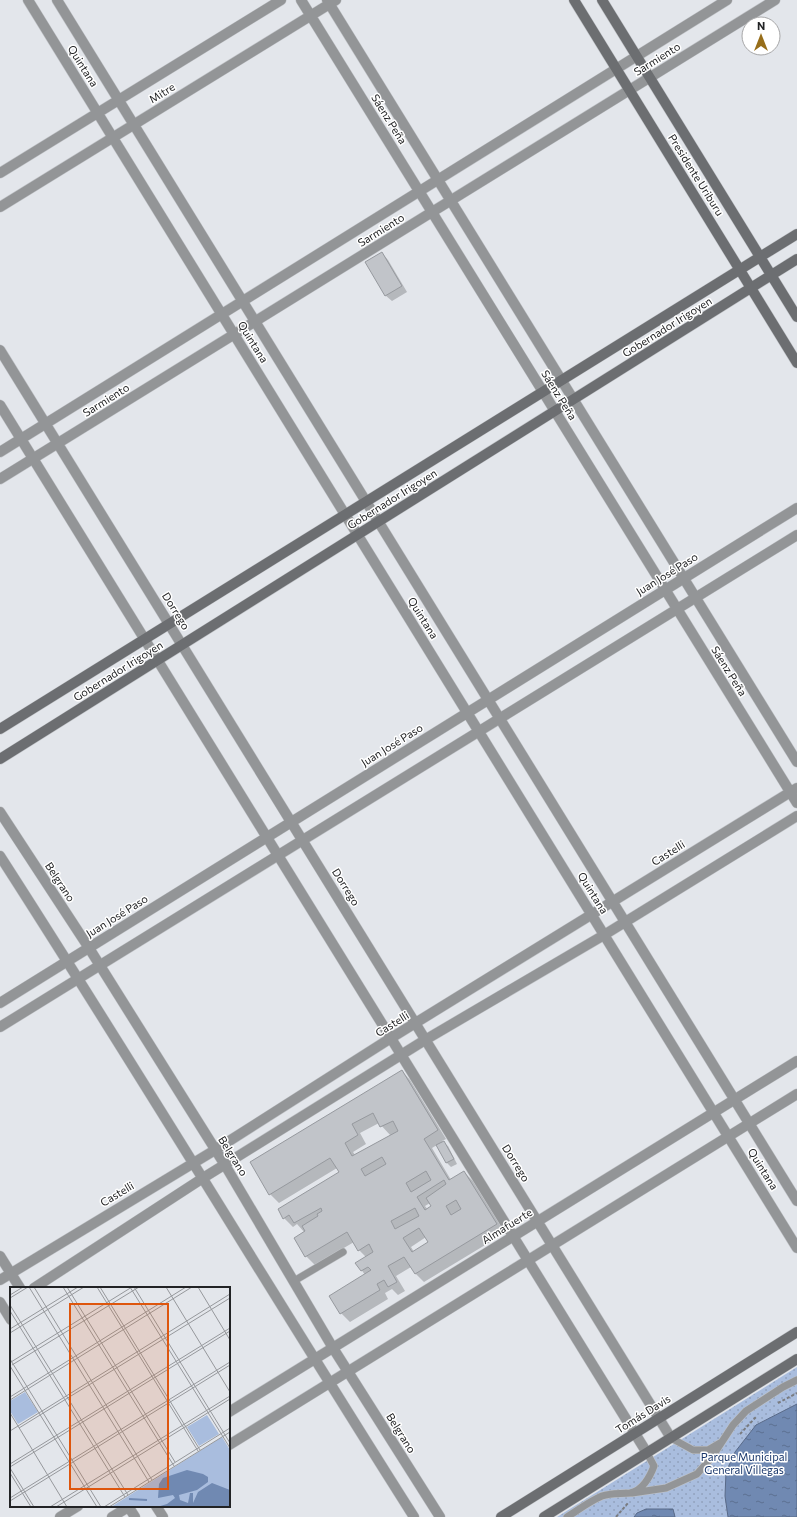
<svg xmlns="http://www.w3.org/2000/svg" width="797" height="1517" viewBox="0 0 797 1517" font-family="Commissioner,sans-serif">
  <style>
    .park { fill: url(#park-dots) }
    .water { fill: url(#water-ripples); stroke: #596a88 }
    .shadow { fill: #0003; fill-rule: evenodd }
    .building { fill: #c1c4c9; stroke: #96999e; fill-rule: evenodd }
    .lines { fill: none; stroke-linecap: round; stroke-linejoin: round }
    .lane-casing { stroke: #c0c3c7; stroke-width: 8 }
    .street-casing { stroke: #c0c3c7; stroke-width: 11 }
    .secondary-casing { stroke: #c0c3c7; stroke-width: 11 }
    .path { stroke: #797b7f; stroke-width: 2; stroke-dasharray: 3 2; stroke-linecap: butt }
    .lane { stroke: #939597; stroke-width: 7 }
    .street { stroke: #939597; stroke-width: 10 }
    .secondary { stroke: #6c6e71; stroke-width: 10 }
    .labels { text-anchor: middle; stroke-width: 3; stroke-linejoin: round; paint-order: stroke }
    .street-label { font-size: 11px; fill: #222325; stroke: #fff }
    .park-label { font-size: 11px; fill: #18366b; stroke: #fff }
    .inset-river { fill: none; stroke: #7089b2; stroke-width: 2 }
    .inset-road { fill: none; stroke: #96989c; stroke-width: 1 }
    .view { fill: #de560d; fill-opacity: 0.15; stroke: #de560d; stroke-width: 2 }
    .inset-edge { fill: none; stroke: #222325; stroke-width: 2 }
  </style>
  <defs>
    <pattern id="park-dots" width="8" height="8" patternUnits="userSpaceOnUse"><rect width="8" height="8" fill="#a9bdde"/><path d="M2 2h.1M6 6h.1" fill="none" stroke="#91a2be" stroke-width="1.8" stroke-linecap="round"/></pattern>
    <pattern id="water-ripples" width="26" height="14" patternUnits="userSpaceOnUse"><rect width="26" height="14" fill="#7089b2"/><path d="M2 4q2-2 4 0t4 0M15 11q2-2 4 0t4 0" fill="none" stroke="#5c7091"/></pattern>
  </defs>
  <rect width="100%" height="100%" fill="#e3e6eb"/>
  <path class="park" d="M797,1367V1517H557Z"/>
  <path class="water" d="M797,1404V1517H728L725,1496L726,1472L735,1452L756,1425Z
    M646,1509H673L675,1517H634L637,1513Z"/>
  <path class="shadow" d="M382,253L388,260L407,292L392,301L385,295Z
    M402,1071L410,1080L446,1139L442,1141L448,1146L457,1164L451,1167L447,1163L437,1145L432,1148L451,1180L464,1172L473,1181L505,1233L424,1282L415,1273L411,1267L396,1276L405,1291L398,1295L392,1289L385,1293L388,1299L350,1322L341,1313L365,1275L357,1263L366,1257L359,1250L354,1242L315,1265L306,1256L305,1233L297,1224L293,1227L284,1218L340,1173L337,1168L279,1203L270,1194ZM379,1123L391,1136L355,1155L353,1152L366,1144L360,1133ZM430,1203L433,1206L428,1210L425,1206ZM426,1237L429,1242L414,1252L411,1247Z"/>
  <path class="building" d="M382,252L402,286L385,296L365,262Z
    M402,1070L438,1130L424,1139L449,1180L464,1171L497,1224L415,1274L404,1257L388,1266L397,1282L388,1287L384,1280L377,1284L380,1290L340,1314L329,1296L371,1270L368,1267L361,1271L355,1263L373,1252L369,1244L358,1251L347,1232L305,1257L294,1238L305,1231L302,1226L318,1216L317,1214L322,1211L321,1208L294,1223L289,1215L283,1219L278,1209L339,1172L330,1158L269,1195L250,1162ZM373,1113L380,1127L393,1121L398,1131L352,1156L345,1143L358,1135L352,1124ZM382,1157L386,1164L365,1176L361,1169ZM426,1171L431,1180L411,1192L406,1183ZM444,1180L446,1184L426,1198L431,1206L425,1210L417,1197ZM456,1200L461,1209L451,1215L446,1206ZM415,1208L419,1216L395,1229L391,1221ZM419,1228L428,1242L412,1252L403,1238Z
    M444,1141L454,1159L446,1163L436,1145Z"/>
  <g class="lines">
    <g class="lane-casing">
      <path id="lane" d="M294,1281L343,1252
        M671,1438L693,1450H708L720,1443
        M632,1493L666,1488L697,1474L712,1457L733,1425L746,1411L783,1387L797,1380
        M567,1517C578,1510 590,1501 602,1496C611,1493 620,1494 630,1493C642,1491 650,1477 654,1466L647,1453"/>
    </g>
    <g class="street-casing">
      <path id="street" d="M28,0L797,1248
        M57,0L797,1201
        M301,0L797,803
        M327,0L797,762
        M0,173L281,0
        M0,207L336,0
        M0,350L671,1438
        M0,405L647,1453
        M0,452L727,0
        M0,479L775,0
        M0,812L89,948L225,1165L333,1348L440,1517
        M0,856C141,1075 275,1298 414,1517
        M0,1003L797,508
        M0,1027L797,535
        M0,1256L20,1288
        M0,1280L215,1150L391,1038L797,788
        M34,1288L203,1178L425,1040L604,935L797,816
        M0,1302L11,1320
        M229,1412L797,1061
        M229,1445L797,1094
        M128,1506L135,1517
        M156,1506L163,1517
        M60,1517L78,1506
        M112,1517L130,1506"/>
    </g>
    <g class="secondary-casing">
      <path id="secondary" d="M574,0L797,363
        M602,0L797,317
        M0,729L797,234
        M0,759L797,259
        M501,1517L797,1332
        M544,1517L797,1359"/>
    </g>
    <path class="path" d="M778,1403L797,1393
      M740,1434L756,1417
      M616,1517L628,1503"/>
    <use href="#lane" class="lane"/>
    <use href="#street" class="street"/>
    <use href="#secondary" class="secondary"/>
  </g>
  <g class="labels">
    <g class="street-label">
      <text transform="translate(657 59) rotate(-32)" y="4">Sarmiento</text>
      <text transform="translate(83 66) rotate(58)" y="4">Quintana</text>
      <text transform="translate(162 93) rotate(-32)" y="4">Mitre</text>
      <text transform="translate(389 119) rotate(58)" y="4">Sáenz Peña</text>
      <text transform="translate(696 175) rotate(58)" y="4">Presidente Uriburu</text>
      <text transform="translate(381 230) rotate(-32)" y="4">Sarmiento</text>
      <text transform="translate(667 327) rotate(-32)" y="4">Gobernador Irigoyen</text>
      <text transform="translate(253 342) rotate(58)" y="4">Quintana</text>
      <text transform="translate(559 395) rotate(58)" y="4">Sáenz Peña</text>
      <text transform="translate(106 400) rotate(-32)" y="4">Sarmiento</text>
      <text transform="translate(392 499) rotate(-32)" y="4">Gobernador Irigoyen</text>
      <text transform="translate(667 574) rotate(-32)" y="4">Juan José Paso</text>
      <text transform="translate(176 611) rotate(58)" y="4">Dorrego</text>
      <text transform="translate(423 618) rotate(58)" y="4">Quintana</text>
      <text transform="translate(118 671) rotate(-32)" y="4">Gobernador Irigoyen</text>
      <text transform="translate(729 671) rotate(58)" y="4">Sáenz Peña</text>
      <text transform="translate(392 745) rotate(-32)" y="4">Juan José Paso</text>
      <text transform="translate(668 853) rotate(-32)" y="4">Castelli</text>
      <text transform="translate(60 882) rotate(57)" y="4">Belgrano</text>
      <text transform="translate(346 887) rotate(58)" y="4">Dorrego</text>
      <text transform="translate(593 893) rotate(58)" y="4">Quintana</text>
      <text transform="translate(117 916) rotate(-32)" y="4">Juan José Paso</text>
      <text transform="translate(392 1024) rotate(-32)" y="4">Castelli</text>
      <text transform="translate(233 1156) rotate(58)" y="4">Belgrano</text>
      <text transform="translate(516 1163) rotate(58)" y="4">Dorrego</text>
      <text transform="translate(763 1169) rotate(58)" y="4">Quintana</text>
      <text transform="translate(117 1194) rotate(-31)" y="4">Castelli</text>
      <text transform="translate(507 1226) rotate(-32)" y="4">Almafuerte</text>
      <text transform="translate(643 1414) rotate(-32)" y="4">Tomás Davis</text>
      <text transform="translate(401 1433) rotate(58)" y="4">Belgrano</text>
    </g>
    <g class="park-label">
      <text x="744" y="1461">Parque Municipal<tspan x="744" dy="13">General Villegas</tspan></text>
    </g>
  </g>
  <g transform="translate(10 1287)">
    <rect width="220" height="220" fill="#e3e6eb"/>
    <path d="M15,105L28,125L8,137L0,124V114ZM197,128L209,147L189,159L177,140ZM212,150L220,163V220H101Z" fill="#a9bdde"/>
    <path d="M177,183L193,187L198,190V195L187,203L169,208L170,213L178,216L180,206H183V216L188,205L202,196L220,203V220H147L157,217L165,211L163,208L148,211L149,197L153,191Z" fill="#7089b2"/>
    <path class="inset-river" d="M119,212L137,213"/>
    <path class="inset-road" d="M19,0L139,195M24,0L142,193M53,0L164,179M57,0L165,175M87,0L188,164M90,0L190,163M120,0L220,161M124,0L220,156M156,0L220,105M188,0L220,53M0,8L13,0M0,11L18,0M0,18L118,208M0,24L115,210M0,42L68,0M0,46L74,0M0,72L91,220M1,75L122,0M2,78L129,0M0,79L87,220M0,110L176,0M0,113L182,0M0,126L8,139L220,7M9,141L220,11M0,144L8,139L57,220M0,177L220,41M0,180L220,44M0,181L24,220M0,186L21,220M0,211L220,75M0,214L220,78M40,220L220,109M46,220L220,112M94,220L220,141M99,220L220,145"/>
    <path class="view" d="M60,17H158V202H60Z"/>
    <rect width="220" height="220" class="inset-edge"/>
  </g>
  <g transform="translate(761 36)"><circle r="19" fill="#ffffff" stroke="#a7a7a8"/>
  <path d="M0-3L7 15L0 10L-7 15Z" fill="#976e1a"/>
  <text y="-6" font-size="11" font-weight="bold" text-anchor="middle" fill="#222325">N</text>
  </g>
</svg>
